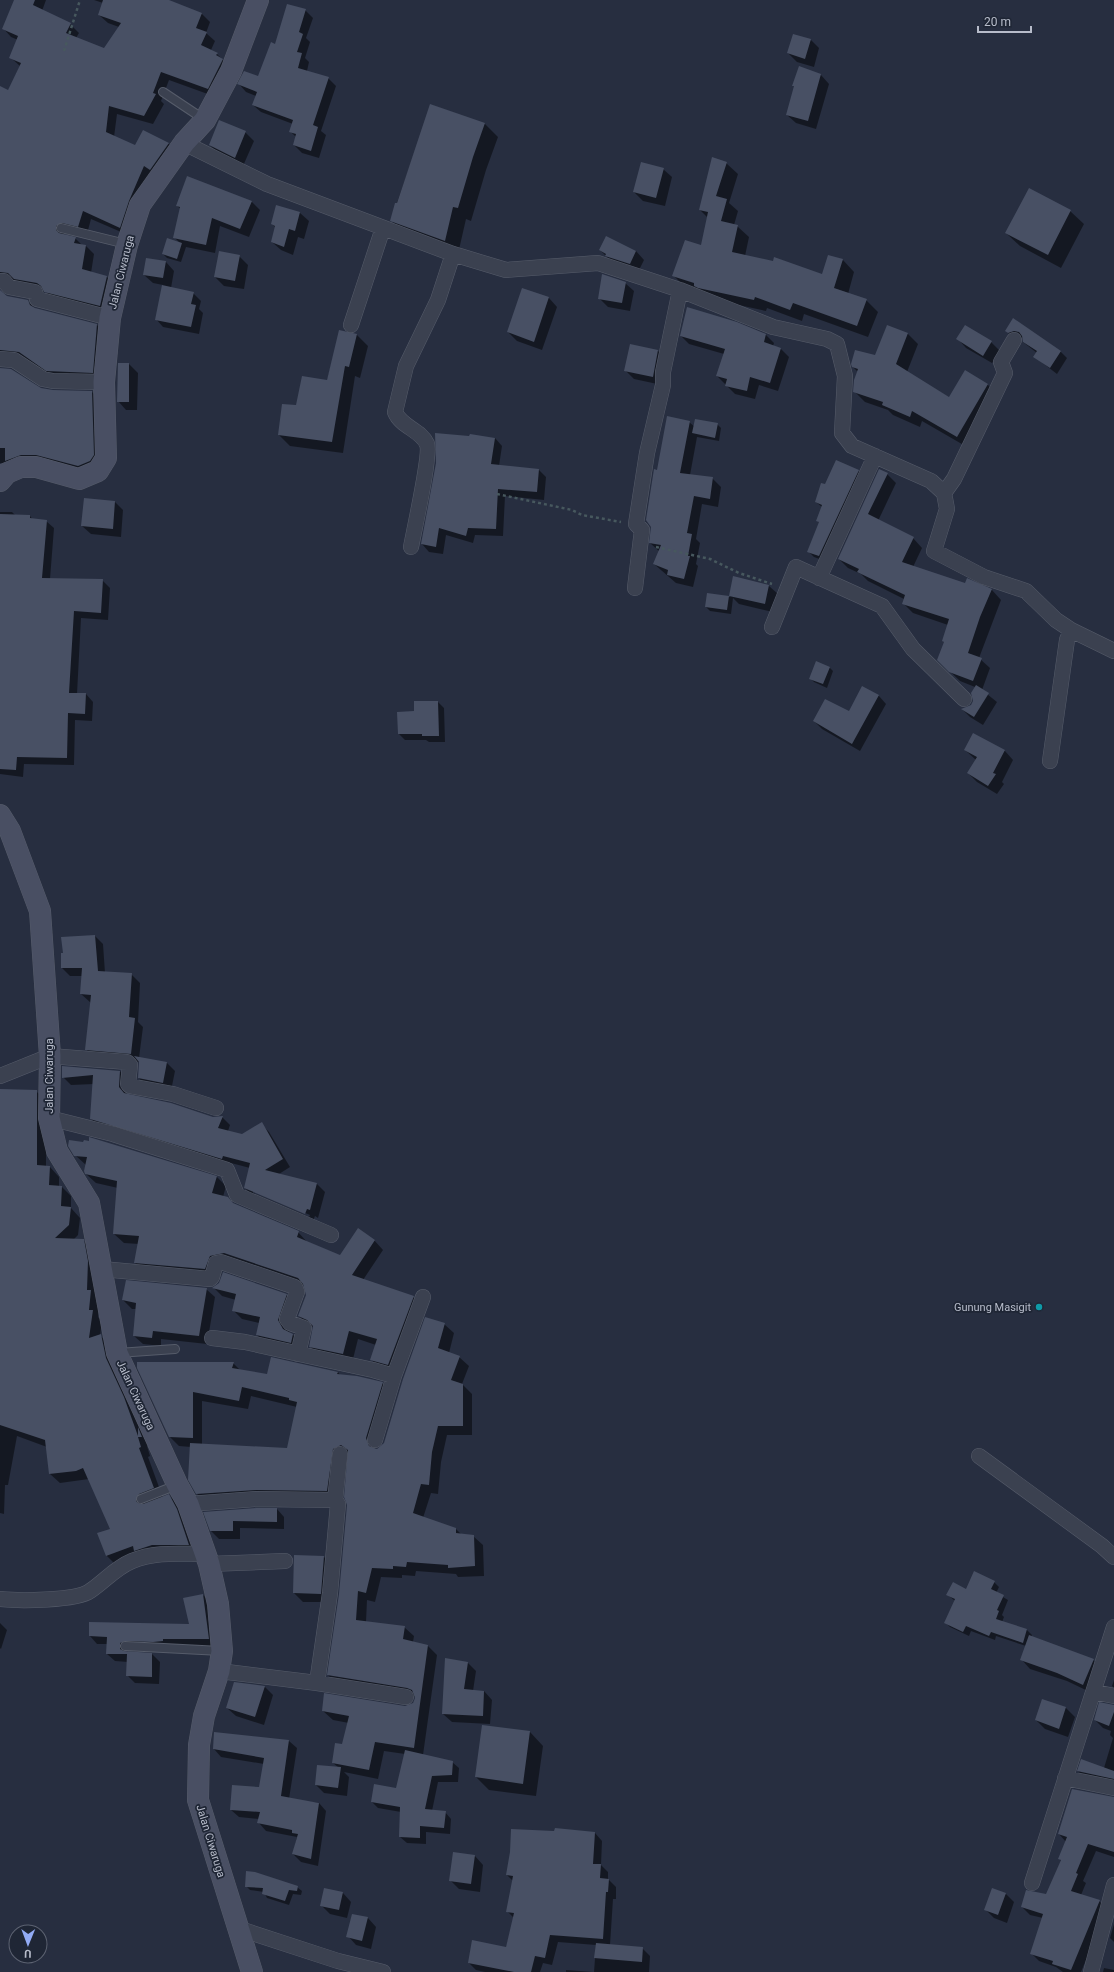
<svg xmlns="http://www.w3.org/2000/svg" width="1114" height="1972" viewBox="0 0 1114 1972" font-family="Roboto,sans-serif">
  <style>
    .shadow { fill: #0007; fill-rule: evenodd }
    .building { fill: #485064 }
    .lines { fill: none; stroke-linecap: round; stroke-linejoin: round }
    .lane-casing { stroke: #565c6a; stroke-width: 10 }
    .street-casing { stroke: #565c6a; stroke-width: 16 }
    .secondary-casing { stroke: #565c6a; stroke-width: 22 }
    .path { stroke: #47585e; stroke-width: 2.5; stroke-dasharray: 3 3; stroke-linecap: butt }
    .lane { stroke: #3b4150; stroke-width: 8 }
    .street { stroke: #3b4150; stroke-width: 15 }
    .secondary { stroke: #494f63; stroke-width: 21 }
    .culture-dot { fill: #0f9aa8; stroke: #1f2635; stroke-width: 1.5 }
    .labels { text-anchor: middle; stroke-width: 3.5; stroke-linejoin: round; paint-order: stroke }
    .street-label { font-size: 11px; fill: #b7bcca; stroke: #1f2635 }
    .poi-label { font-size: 11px; fill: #b7bcca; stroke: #1f2635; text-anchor: end }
  </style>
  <rect width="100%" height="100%" fill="#272e40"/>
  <path class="shadow" d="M16,0H46L42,11L70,24L79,33L76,38L105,50L119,27L108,23L99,15L103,3L94,0H165L202,14L210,22L206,33L215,41L211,50L217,54L225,62L216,97L169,80L161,101L164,104L153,124L117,114L114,137L136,147L143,131L169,144L177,152L128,235L91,219L87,234L71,231L63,235L75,238L82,245L86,246L94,254L91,273L107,277L115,285L109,314L54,300L46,292L23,287L17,281L8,280L0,285V292L6,297L27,301L36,309L97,325L105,333L101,381L56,379L0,364V87L8,91L20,66L10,57L18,40L11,37L3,28Z
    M305,10L313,18L306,38L310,42L305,58L309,62L307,71L328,78L336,86L321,131L326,135L319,158L302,153L294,145L296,137L290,131L293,124L261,112L253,105L256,96L246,92L239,84L258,78L276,45Z
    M811,40L819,48L814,67L797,62L788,53Z
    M799,68L821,75L829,84L816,129L796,123L787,115L795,87L793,85Z
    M431,105L485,124L498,137L486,170L471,221L466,219L458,254L404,234L391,220Z
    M245,132L254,141L243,166L219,154L210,145Z
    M726,163L738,174L729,203L738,211L734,225L737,226L749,237L745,256L823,276L843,260L854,272L848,294L866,300L878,312L868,337L804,314L802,321L767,308L766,311L711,299L685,287L673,275L702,246L708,218L700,210Z
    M663,169L672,177L665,206L643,201L634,192Z
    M187,177L252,202L260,210L249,237L220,226L215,253L186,247L181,262L167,258L163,254L180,243L175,238L181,209L177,206Z
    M277,207L300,213L309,221L304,239L298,237L293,255L281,250L272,242L276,228L272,224Z
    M1070,211L1084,224L1061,268L1020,246L1006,233Z
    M600,250L636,251L644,260L638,272L609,259Z
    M239,256L248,265L244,289L224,286L215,277Z
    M166,262L174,271L171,288L193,293L201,301L199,309L203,313L199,334L163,327L156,319L163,285L153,283L144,275Z
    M625,283L634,291L630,311L608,307L599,298Z
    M523,289L549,298L557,307L542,350L517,341L508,332Z
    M1013,319L1060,351L1067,358L1057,374L1035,357L1037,353L1023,342V338L1016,340L1006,331Z
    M736,323L766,335L774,343L773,346L781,349L789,357L778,391L759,385L755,399L735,394L717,376L724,354L689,344L681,336Z
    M887,326L908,334L918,344L907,372L950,398L987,384L998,395L967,447L922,421L920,427L893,415L888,410L865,402L854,391L858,372L853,367L876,356Z
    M340,331L357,335L368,346L360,378L355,376L343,453L290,446L279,435L297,407L327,381Z
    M958,339L991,342L1000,351L992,363L966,348Z
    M631,345L658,351L667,360L662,385L634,379L625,370Z
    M129,364L138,373L137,410H126L118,401Z
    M0,368L41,389L53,391L92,392L100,400L98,470L0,463Z
    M689,422L695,427L717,424L721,428L719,441L697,437L690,475L712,478L721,487L718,507L702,504L696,539L700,543L696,564L698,566L693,587L676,583L654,564L660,552L650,543L658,471Z
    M495,438L502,446L499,466L539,470L546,477L544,500L505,496L503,536L475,535L473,543L446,535L443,554L429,552L422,544L437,463Z
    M858,471L864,477L825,561L814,557L808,551L820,523L818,521L822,507L816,502L825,485Z
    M887,474L896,483L878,521L913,538L922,548L913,567L966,584L968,580L992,590L1001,600L979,658L990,668L982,690L997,702L983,725L970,717L962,709L971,706L974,701L975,687L960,681L938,660L945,643L943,641L948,625L913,613L903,603L904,599L868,581L861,574L848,568L839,559Z
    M115,502L123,510L121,537L91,534L82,526Z
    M0,512H12L16,516H30L33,520L46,521L54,528L50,579L102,580L110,588L108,620L81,618L77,694H86L93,702L92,721L75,720L74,765L24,764L23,777L0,774Z
    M734,578L769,586L778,594L773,612L739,604L733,598L731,614L710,611L706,607L708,594L730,597Z
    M829,667L833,671L827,688L814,682L810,678Z
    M863,688L879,696L886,704L860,751L822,729L814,721L849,713Z
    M438,702L444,708L445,742H429L426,740H405L399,734L415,712Z
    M974,735L1005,751L1013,760L1002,782L1004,784L997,794L977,782L968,773L976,760L965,750Z
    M95,936L103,944L105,973L131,974L140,983L138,1022L143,1027L139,1058L167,1063L175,1071L171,1091L147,1087L139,1078L140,1062L94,1058L86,1049L91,1003L81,994L82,976H70L62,968Z
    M120,1071L128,1080L127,1094L213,1118L222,1117L230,1125L228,1131L242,1135L261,1124L269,1132L290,1167L279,1174L317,1184L325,1192L318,1218L315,1216L313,1221L253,1196L245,1188L250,1168L231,1163L230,1166L100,1127L91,1119L94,1084L71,1085L63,1077ZM253,1191L310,1215L309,1217L253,1193Z
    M0,1090L36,1091L46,1101V1167H50L59,1177V1187H62L71,1196V1208L80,1218L78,1235L73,1240H83L93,1250L100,1301L98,1317L102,1321L100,1336L110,1345L151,1446H147L150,1456L148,1457L163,1498L169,1495L178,1505L198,1554L116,1565L106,1555L111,1529L89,1479L60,1483L50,1474L47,1447L17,1436L8,1485H5L4,1514L0,1513Z
    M69,1146L217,1177L226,1186L223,1197L234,1205L298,1232L307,1242L341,1256L374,1240L383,1250L363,1280L413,1297L422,1306L398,1374L381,1369L372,1360L376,1345L358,1339L352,1363L319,1356L310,1346L314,1327L308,1325L299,1316L307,1295L305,1286L233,1262L219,1265L214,1278L144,1272L135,1263L139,1244L124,1243L114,1234L118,1188L96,1183L86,1174V1165L75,1155Z
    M214,1288L286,1295L295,1303L286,1329L302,1343L300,1351L266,1344L257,1335L259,1323L242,1319L233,1310L236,1300L222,1296Z
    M206,1289L215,1297L207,1344L161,1339V1346L143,1344L134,1336L136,1309H132L123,1300Z
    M444,1324L454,1333L449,1353L459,1357L469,1366L462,1384L472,1394V1435H447L441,1462L438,1494L431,1493L423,1518L456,1529L461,1534L473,1536L483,1545L484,1576L458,1577L456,1574L416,1571L415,1576L402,1575V1578L381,1577L375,1602L367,1600L366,1622L404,1627L414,1636L413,1642L428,1646L437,1655L423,1755L452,1762L459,1768L458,1782H438L432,1811L445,1812L451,1819L450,1834L426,1832V1844L407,1843L400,1837L401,1812L378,1808L372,1802L397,1789L405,1754L384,1751L378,1779L344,1772L349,1777L347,1796L324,1793L316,1785L339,1768L333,1763L343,1745L349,1723L333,1720L323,1711L405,1707L413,1704L416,1697L338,1685L328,1675L340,1594L348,1505L349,1455L342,1458L336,1500L207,1503L197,1494L191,1447L179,1446L170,1437L138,1368L233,1363L241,1371L268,1375L338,1372L340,1375L382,1383L392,1392L375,1448L377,1450L385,1443ZM251,1396L297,1407L288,1449L202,1445V1401L248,1409Z
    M277,1509L284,1517V1529L240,1528V1539H219L211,1531L205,1513Z
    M295,1556L324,1557L333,1566L329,1602H303L294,1593Z
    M994,1582L999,1587L996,1593L1008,1600L1002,1615L1004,1617L1002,1622L1027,1630L1032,1635L1031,1637L1093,1660L1102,1668L1092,1693L1067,1681L1030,1669L1022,1660L1026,1646L996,1636L995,1640L971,1631L969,1636L950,1627L945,1622L955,1601L947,1594Z
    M203,1595L211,1603L216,1646L133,1648L128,1650V1653L152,1654L160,1662L159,1684L135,1683L128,1676V1662L115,1661L107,1654L108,1644H97L90,1636L190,1625Z
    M0,1623L7,1630L1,1649L0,1648Z
    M446,1659L468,1663L476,1671L473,1691H484L492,1700L490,1724L452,1722L443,1714Z
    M1114,1680V1688L1112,1686Z
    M265,1687L273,1695L264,1725L236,1716L227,1708Z
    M1043,1701L1066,1708L1075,1717L1068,1737L1045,1729L1036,1720Z
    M1114,1705V1785L1086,1779L1078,1771L1104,1768L1113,1738L1110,1735L1111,1731L1103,1728L1095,1720Z
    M530,1732L543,1746L536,1796L489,1790L476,1777Z
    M215,1733L289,1741L297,1748L289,1799L319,1803L326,1811L318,1866L301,1862L293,1854L297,1837L266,1831L259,1823V1819L239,1817L231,1810L260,1788L264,1764L221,1757L214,1749Z
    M1114,1797V1857L1096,1851L1083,1881L1086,1883L1081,1895L1099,1901L1107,1909L1081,1972H1063L1056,1967L1039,1961L1031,1953L1043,1918L1030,1915L1022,1907L1047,1895L1061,1861L1059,1858L1066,1842L1059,1834Z
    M595,1833L602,1841L601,1865L608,1872V1879L616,1887V1899H613L610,1945L642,1948L650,1956L649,1972H594L596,1945L558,1942L552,1965L543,1963L540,1972H485L476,1970L469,1963L506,1948L514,1918L507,1911L513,1881L507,1875Z
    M475,1856L483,1865L480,1892L459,1889L450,1880Z
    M246,1886L297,1887L302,1891L301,1895L293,1894L289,1905L267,1898L264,1892L250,1890Z
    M343,1893L351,1902L347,1918L330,1914L321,1905Z
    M1006,1894L1014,1902L1007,1923L994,1918L985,1909Z
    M368,1918L376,1927L371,1949L356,1945L348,1936Z
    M1114,1924V1942L1110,1938Z
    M1104,1968L1114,1970V1972H1103Z
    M566,1970L593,1972H566Z"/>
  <path class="building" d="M14,0H35L33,5L71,23L66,33L104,48L121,23L98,15L103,0H169L202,13L196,28L207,32L201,45L218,53L216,55L223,59L208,89L161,72L153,93L156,94L144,116L109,106L106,132L135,145L143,130L169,143L150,170L144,166L129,201L120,228L83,211L78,227L62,223L56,226V230L59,233L76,237L74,243L86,245L82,269L107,276L100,306L44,292L41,286L37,283L14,279L8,273L0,272V86L8,90L21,63L9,58L18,36L2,29Z
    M287,4L306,9L299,32L303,34L297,52L302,53L298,68L329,77L313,125L318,127L311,151L293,145L296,134L289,132L293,120L252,105L257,92L237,84L244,71L258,76L271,42L275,44Z
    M793,34L811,39L805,59L787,53Z
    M799,66L821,74L808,121L786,115L794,86H792Z
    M430,104L485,123L473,157L458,208L453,207L445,241L390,221L395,203H397Z
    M219,120L246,131L235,158L209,145Z
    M712,157L727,162L716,196L727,199L721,221L738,225L732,252L773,261L774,257L822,274L828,255L843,259L834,288L867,299L857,326L793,303L790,310L755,297L754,300L698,288L694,286V283L672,276L685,240L701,245L708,212L699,210Z
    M641,162L664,168L656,198L633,192Z
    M187,176L252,201L240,229L212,218L206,245L173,238L180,207L176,206Z
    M1029,188L1071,210L1048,255L1005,233Z
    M276,205L300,212L295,231L289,229L284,247L271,242L275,226L271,224Z
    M606,236L636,251L630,264L605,256L606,254L599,250Z
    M167,238L182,243L177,259L162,254Z
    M219,251L240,255L235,281L214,277Z
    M146,258L166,261L163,278L143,275Z
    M602,274L626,282L622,303L598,299Z
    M162,285L194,292L191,304L196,305L191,327L155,320Z
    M522,288L549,297L534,342L507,332Z
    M0,290L7,296L28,300L30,305L35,308L97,324L93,373L46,371L19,352L0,350Z
    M687,307L737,322L766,334L764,342L781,348L770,383L750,377L747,391L725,386L727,379L716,376L725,349L680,336Z
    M1013,318L1061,351L1050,368L1033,357L1037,351L1023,342L1022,336L1019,332L1014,331L1008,333L1005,331Z
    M887,325L908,333L896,364L949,397L965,370L988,384L957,437L912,411L910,417L882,405L883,402L853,392L854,380L858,369L852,367L851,364L855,350L875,355Z
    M965,325L992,341L983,356L956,339Z
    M339,330L357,334L349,367L345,366L332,442L278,435L282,404L296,405L302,376L327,380Z
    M630,344L658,350L653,377L624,371Z
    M118,363H129V402H117Z
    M0,368L11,369L41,388L53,390L92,391L94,455L90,461L78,466L36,455H21L5,461V448H0Z
    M667,416L690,421L680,473L713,477L710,499L694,496L687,533L692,534L688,556H690L684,579L667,575L668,570L653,564L661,545L649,543L651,527L646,520L654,469L657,470Z
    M695,419L718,423L715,438L692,433Z
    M435,433L469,436L470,434L495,438L491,464L539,469L537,492L498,489L496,529L468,528L466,536L439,528L436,547L421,544L436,463Z
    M836,460L859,470L819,556L807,552L819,522L816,521L822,505L815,502L821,483L825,484Z
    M879,469L888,473L868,514L914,537L902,562L965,583L967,578L992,589L980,617L968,653L982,658L973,681L949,672L937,660L944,642L942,641L949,619L902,604L905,595L857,572L859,569L838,559Z
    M84,498L115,501L113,529L81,526Z
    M0,514L30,515V518L47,520L42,578L103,579L101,613L74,611L69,693H86L85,714L68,713L67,758L17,757L16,770L0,769Z
    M733,576L769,585L765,604L729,596Z
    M707,593L729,596L727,610L705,607Z
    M816,661L830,667L823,684L809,679Z
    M976,685L989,693L974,717L961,709L971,705L973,701L971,693Z
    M862,686L879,695L852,744L813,721L825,699L849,711Z
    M414,701H438L439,736H422V734H398L397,712L414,711Z
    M973,733L1005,750L993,773L996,774L988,786L967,773L977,757L964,750Z
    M95,935L98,971L132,973L129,1017L135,1018L131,1054L85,1050L91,995L80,994L82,968H61V953H63L61,937Z
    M134,1056L167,1062L163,1083L138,1078L139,1062Z
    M62,1066L120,1071L119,1087L124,1093L171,1103L213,1117L223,1116L218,1128L242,1134L262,1122L283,1159L265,1170L317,1183L310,1210L307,1209L305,1214L244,1188L250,1163L223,1156L222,1159L90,1119L93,1075L62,1078Z
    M0,1089L37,1090V1165L50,1166L49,1185L62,1186L61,1206L71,1207L69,1225L55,1238L84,1239L88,1261L87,1290H91L89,1310H93L89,1338L101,1334L106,1358L124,1397L138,1436V1427L142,1437H138L141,1447L139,1448L154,1488L139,1494L136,1501L138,1503L143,1504L169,1494L177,1509L189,1545H152L134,1551L133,1546L106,1556L97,1533L110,1529L83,1468L76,1471L49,1474L45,1440L0,1425Z
    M89,1137L217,1176L212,1193L228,1197L233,1203L299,1231L297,1237L340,1255L358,1228L375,1240L352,1275L414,1296L388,1365L370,1360L377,1339L349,1331L343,1354L309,1347L313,1326L307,1320L298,1316L306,1295L303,1284L298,1278L224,1253L210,1256L205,1269L134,1263L139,1236L113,1234L117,1181L85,1174L84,1171L87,1157L74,1156L68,1146L69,1140L83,1142L84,1140L89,1141Z
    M223,1272L287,1294L278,1320L283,1329L293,1334L291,1343L256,1335L260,1317L232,1311L236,1294L212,1288L219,1283Z
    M126,1280L207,1288L199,1336L153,1331L152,1338L133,1336L136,1303L122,1300Z
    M425,1317L445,1323L438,1348L460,1356L451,1380L463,1384V1426H438L432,1452L429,1485L421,1484L413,1513L456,1528V1533L474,1535L475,1566L448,1568V1565L407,1562L406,1567L393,1566V1569L372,1568L366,1593L358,1591L356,1620L405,1626L403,1639L428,1645L414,1748L375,1742L369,1770L332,1763L335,1743L342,1744L349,1716L322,1711L324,1693L405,1706L413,1703L415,1698L412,1690L407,1688L327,1675L339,1594L347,1505L344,1497L348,1450L341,1445L333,1449L327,1491L256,1490L196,1494L188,1480L190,1443L287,1448L297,1402L289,1400V1398L242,1387L239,1401L193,1392V1438L169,1437L137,1368V1362H234L232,1368L267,1374L271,1357L338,1372L337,1374L357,1376L383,1382L366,1438L369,1446L377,1449L384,1443L403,1379Z
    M256,1508H277V1522L233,1521V1531H210L203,1512Z
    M294,1555L324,1556L321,1594L293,1593Z
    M974,1571L995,1581L991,1589L1004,1595L997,1610L999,1611L996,1619L1027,1629L1023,1643L991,1632L989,1636L966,1626L963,1632L944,1623L955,1599L946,1595L953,1582L966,1589Z
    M203,1594L209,1639H163V1641L153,1642L125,1641L120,1643V1649L124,1651L152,1653V1677L126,1676L127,1654H106L107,1637L89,1636V1622L189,1624L183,1598Z
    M1029,1635L1094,1659L1083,1685L1057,1673L1020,1660Z
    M445,1658L468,1662L464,1689L484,1691L483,1716L442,1714Z
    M234,1682L265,1686L255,1717L226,1708Z
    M1042,1699L1066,1707L1059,1729L1035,1720Z
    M1099,1702L1114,1705V1712L1109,1726L1094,1720Z
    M482,1725L530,1731L523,1784L475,1777Z
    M214,1732L289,1740L281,1796L319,1803L311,1859L292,1854L298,1834L292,1833V1830L257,1823L260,1812L230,1810L232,1785L259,1787L264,1758L213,1749Z
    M405,1750L453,1761L452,1775L432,1776L425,1809L446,1811L444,1828L420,1826V1838L399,1837L400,1807L371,1802L374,1784L396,1788Z
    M1081,1759L1114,1771V1779L1077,1771Z
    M317,1765L341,1767L338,1788L315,1785Z
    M1072,1789L1114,1797V1852L1088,1844L1076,1873L1078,1874L1071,1891L1100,1900L1071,1970L1052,1964L1053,1961L1030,1954L1043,1914L1021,1907L1026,1890L1046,1894L1061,1860L1058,1859L1067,1837L1058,1834Z
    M555,1828L595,1832L593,1864H601L600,1878L609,1879L608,1892H606L603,1939L550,1935L545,1958L535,1956L531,1972H514L468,1963L472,1940L506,1947L514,1913L506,1912L513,1876L506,1875L510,1852L511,1829L554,1831Z
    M453,1852L475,1855L471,1884L449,1881Z
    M246,1871L255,1872L298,1886L297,1891L289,1890L285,1901L262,1894L263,1888L245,1887Z
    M324,1888L343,1892L339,1910L320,1906Z
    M992,1888L1006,1893L998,1915L984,1910Z
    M352,1914L368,1917L362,1941L346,1937Z
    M596,1943L643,1947L642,1962L594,1958Z"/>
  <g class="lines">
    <g class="lane-casing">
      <path id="lane" d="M163,92L205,120
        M61,228L126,244
        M118,1353L175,1349
        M141,1499L177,1485
        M125,1646L221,1651"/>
    </g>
    <g class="street-casing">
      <path id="street" d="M184,143L267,184L453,254L506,270L598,263L680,290L773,327L827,339L837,344L845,376L842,433L852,446L931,481L944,493L947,509L934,551L984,577L1026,591L1056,620L1071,630L1114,651
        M0,281H4L9,287L35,292L37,299L110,318
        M351,325L383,228
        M0,359L14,360L43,379L53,381L104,382
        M944,493L954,479L1005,373L1001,362L1014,340
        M411,547C414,531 431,454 427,444C421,430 401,427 395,412L406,366L438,300L453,254
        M819,578L875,456
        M635,588L642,530L636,524L647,453L663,385V372L680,290
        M772,627L796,567L882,606L913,649L964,699
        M1050,761L1067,640L1071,630
        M0,1076L50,1056L127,1062L130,1065L128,1084L130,1086L173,1094L216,1108
        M49,1118L113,1134L227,1170L237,1195L331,1235
        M102,1269L210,1279L212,1277L216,1263L221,1262L295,1287L297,1292L287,1319L290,1323L304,1328L298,1354
        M212,1338L245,1342L373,1370L394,1376
        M375,1440L394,1376L423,1297
        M979,1456L1102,1546L1114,1557
        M188,1504L256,1499L335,1500
        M209,1564L285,1561
        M0,1599C18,1601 76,1601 90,1591C105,1581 115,1568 132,1561C155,1551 181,1554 205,1554
        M219,1671L317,1683L406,1697
        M317,1683L330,1593L338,1504L335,1500L340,1454
        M1094,1692L1114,1696
        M1065,1778L1114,1788
        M1032,1883L1114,1627
        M237,1928L338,1961L383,1972
        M1091,1972L1114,1885"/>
    </g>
    <g class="secondary-casing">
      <path id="secondary" d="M0,481L7,473L21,467H36L79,479L98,471L106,458L104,382L110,318L127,245L140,205L184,143L205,120L231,71L258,0
        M0,815L10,831L40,911L50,1056L49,1118L57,1151L89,1203L117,1353L177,1484L188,1504L209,1564L218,1604L222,1651L219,1671L204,1716L199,1745L198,1800L252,1972"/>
    </g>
    <path class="path" d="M64,51L80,0
      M497,494L572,510L582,515L621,522
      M656,547L710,559L739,573L772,584"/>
    <use href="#lane" class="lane"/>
    <use href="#street" class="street"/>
    <use href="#secondary" class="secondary"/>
  </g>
  <circle class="culture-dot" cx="1039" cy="1307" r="4"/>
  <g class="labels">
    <g class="street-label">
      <text transform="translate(121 272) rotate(-76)" y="4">Jalan Ciwaruga</text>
      <text transform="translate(49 1076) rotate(-90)" y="4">Jalan Ciwaruga</text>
      <text transform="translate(136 1395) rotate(65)" y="4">Jalan Ciwaruga</text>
      <text transform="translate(211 1841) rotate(73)" y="4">Jalan Ciwaruga</text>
    </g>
    <g class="poi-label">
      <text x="1031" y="1311">Gunung Masigit</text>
    </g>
  </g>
  <g transform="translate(28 1944) rotate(181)"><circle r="19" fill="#1f2635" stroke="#5c6271"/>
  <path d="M0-3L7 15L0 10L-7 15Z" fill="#92abf5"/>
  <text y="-6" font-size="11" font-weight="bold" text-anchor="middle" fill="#b7bcca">U</text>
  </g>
  <path d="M978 26v6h53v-6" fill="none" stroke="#b7bcca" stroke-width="2"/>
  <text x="984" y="26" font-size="12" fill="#b7bcca" stroke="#1f2635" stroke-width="3" paint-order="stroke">20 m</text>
</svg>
